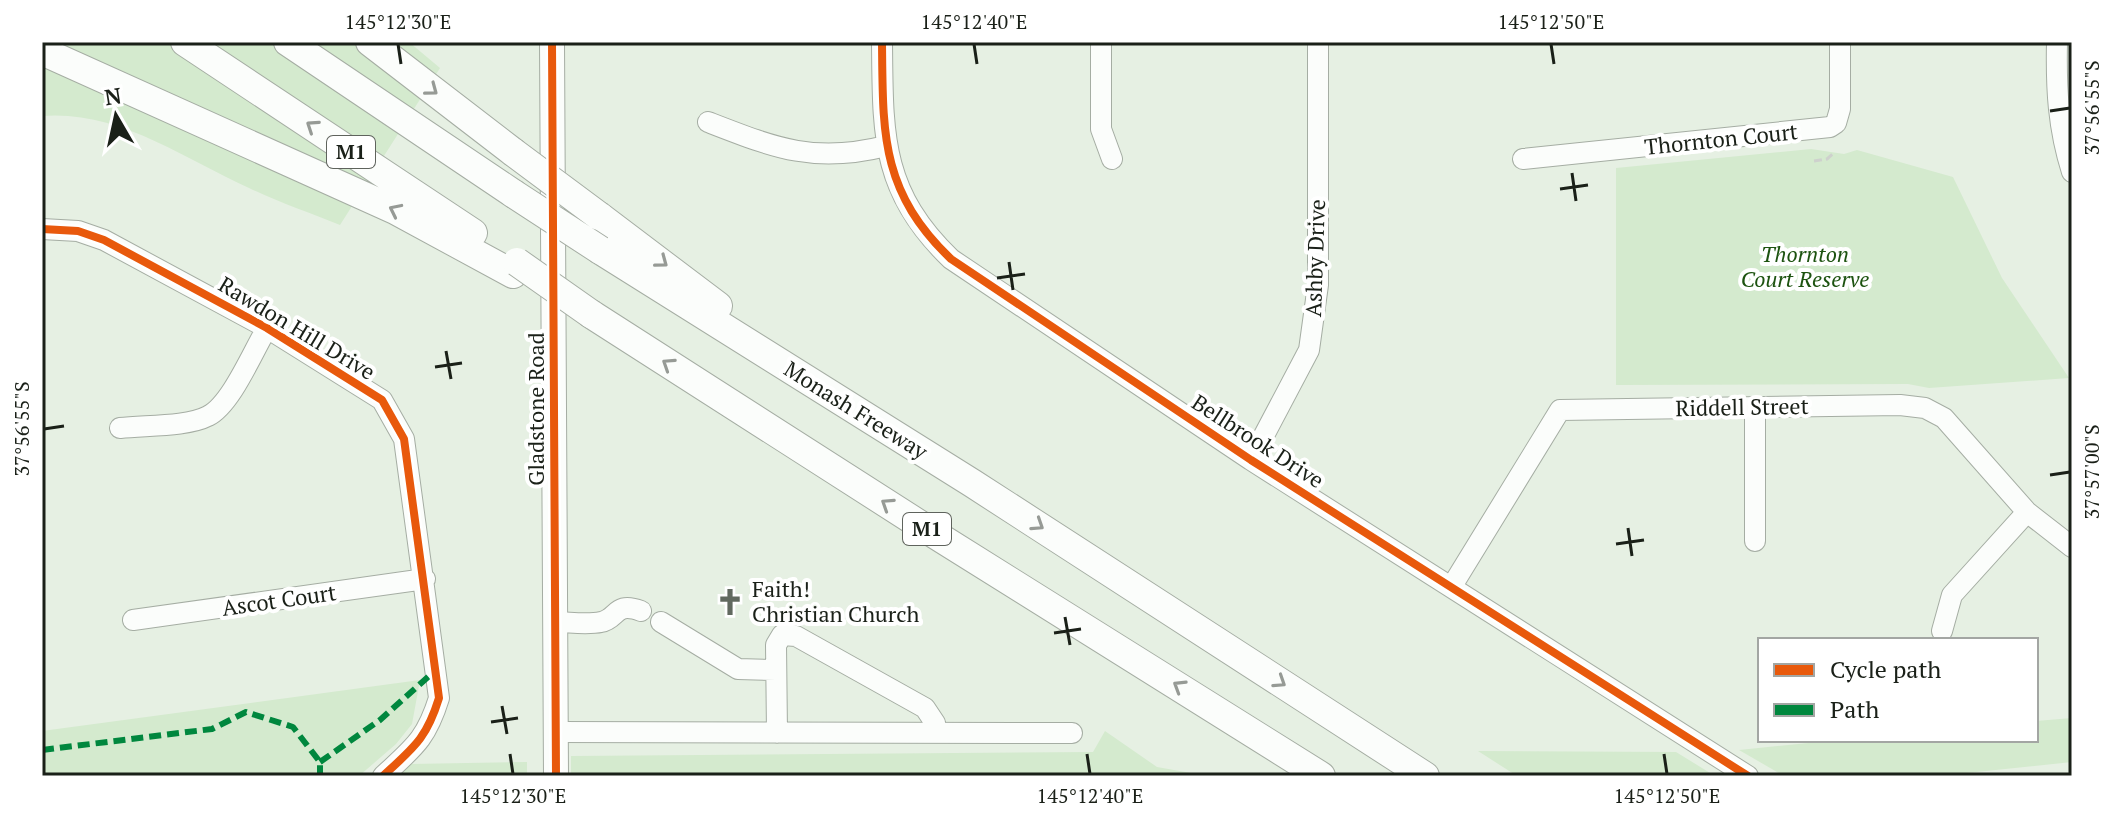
<svg xmlns="http://www.w3.org/2000/svg" width="2114" height="818" viewBox="0 0 2114 818" font-family="'PT Serif',serif">
  <style>
    .green { fill: #d4eace }
    .lines { fill: none; stroke-linecap: round; stroke-linejoin: round }
    .minor-casing { stroke: #a5ada3; stroke-width: 22 }
    .major-casing { stroke: #a5ada3; stroke-width: 26 }
    .highway-casing { stroke: #a5ada3; stroke-width: 30 }
    .path { stroke: #ced1cd; stroke-width: 3; stroke-dasharray: 8 4; stroke-linecap: butt }
    .minor { stroke: #fbfdfb; stroke-width: 20 }
    .major { stroke: #fbfdfb; stroke-width: 24 }
    .highway { stroke: #fbfdfb; stroke-width: 28 }
    .highway-bridge-casing { stroke: #a5ada3; stroke-width: 30; stroke-linecap: butt }
    .highway-bridge { stroke: #fbfdfb; stroke-width: 28 }
    .quiet { stroke: #00873e; stroke-width: 6; stroke-dasharray: 12 6; stroke-linecap: butt }
    .cycleway-casing { stroke: #fff; stroke-width: 13 }
    .cycleway { stroke: #e8590c; stroke-width: 8 }
    .oneway { stroke: #969a95 }
    .ticks { fill: none; stroke: #1a2018; stroke-width: 3 }
    .labels { text-anchor: middle; stroke-width: 8; stroke-linejoin: round; paint-order: stroke }
    .shield { fill: #fff; stroke: #5f635d; stroke-width: 2 }
    .shield-label { font-size: 20px; font-weight: bold; fill: #1a2018 }
    .street-label { font-size: 22px; fill: #1a2018; stroke: #fff }
    .park-label { font-size: 22px; font-style: italic; fill: #1d5310; stroke: #fff }
    .poi-label { font-size: 22px; fill: #1a2018; stroke: #fff; text-anchor: start }
    .neatline { fill: none; stroke: #1a2018; stroke-width: 3 }
    .ticks-label { font-size: 20px; text-anchor: middle; fill: #1a2018 }
  </style>
  <rect width="100%" height="100%" fill="#e6f0e3"/>
  <path class="green" d="M42,42H409L440,68L340,225C310,213 278,202 249,188C183,158 118,110 42,116Z
    M1811,149L1844,154L1857,150L1953,177L2002,278L2069,378L1929,388L1908,384L1616,385V168Z
    M420,680L412,724L396,744L359,776H42V731Z
    M2072,718V762L1938,776H1784L1739,750L1838,740H2036V721Z
    M1105,731L1157,767L1208,776H571V756L1093,752Z
    M1478,751L1676,752L1715,776H1517Z
    M527,762V776H398L410,764Z"/>
  <g class="lines">
    <g class="minor-casing">
      <path id="minor" d="M882,42C883,133 880,191 951,259L1251,460L1748,776
        M1101,42V129L1112,159
        M2057,42C2056,88 2058,128 2072,172
        M708,122C775,148 814,164 886,146
        M1523,159L1830,127L1836,123L1840,109V42
        M42,229L78,231L104,240L267,328L382,400L404,439L439,698C426,740 413,748 383,776
        M1755,407V541
        M120,428C145,425 187,427 208,416C231,405 253,351 267,328
        M1251,460L1309,350L1318,285V42
        M1452,586L1560,410L1900,405L1925,408L1944,418L2027,512L2072,547
        M133,620L425,579
        M555,622C569,622 587,625 601,622C618,619 614,601 641,611
        M661,622L738,669L776,670
        M1942,631L1952,595L2027,512
        M556,732L1072,733
        M777,733L776,645L782,635L796,636L925,708L935,723L936,733"/>
    </g>
    <g class="major-casing">
      <path id="major" d="M552,42L556,776"/>
    </g>
    <g class="highway-casing">
      <path id="highway" d="M185,42L473,233
        M288,42L514,194
        M370,42L513,152
        M42,51L395,210L513,274
        M599,216L718,306
        M600,250L972,483L1425,776
        M591,314L936,535L1321,776"/>
    </g>
    <path class="path" d="M1814,161L1827,159L1835,152"/>
    <use href="#minor" class="minor"/>
    <use href="#major" class="major"/>
    <use href="#highway" class="highway"/>
    <g class="highway-bridge-casing">
      <path id="highway-bridge" d="M513,152L599,216
        M514,194L600,250
        M517,262L591,314"/>
    </g>
    <use href="#highway-bridge" class="highway-bridge"/>
    <path class="quiet" d="M42,750L212,729L246,712L293,727L320,762V776
      M320,762L380,720L437,669"/>
    <g class="cycleway-casing">
      <path id="cycleway" d="M552,42L556,776
        M882,42C883,133 880,191 951,259L1251,460L1748,776
        M42,229L78,231L104,240L267,328L382,400L404,439L439,698C426,740 413,748 383,776"/>
    </g>
    <use href="#cycleway" class="cycleway"/>
  </g>
  <defs><path id="oneway-chevron" d="M-2-3.5L2.5 0L-2 3.5" fill="none" stroke-width="1.6" stroke-linecap="round" stroke-linejoin="round" transform="scale(2)"/></defs>
  <g class="oneway">
    <use href="#oneway-chevron" transform="translate(432 90) rotate(37)"/>
    <use href="#oneway-chevron" transform="translate(312 126) rotate(-146)"/>
    <use href="#oneway-chevron" transform="translate(395 210) rotate(-154)"/>
    <use href="#oneway-chevron" transform="translate(662 262) rotate(37)"/>
    <use href="#oneway-chevron" transform="translate(668 364) rotate(-147)"/>
    <use href="#oneway-chevron" transform="translate(887 504) rotate(-147)"/>
    <use href="#oneway-chevron" transform="translate(1038 525) rotate(33)"/>
    <use href="#oneway-chevron" transform="translate(1280 682) rotate(33)"/>
    <use href="#oneway-chevron" transform="translate(1179 686) rotate(-148)"/>
  </g>
  <path class="ticks" d="M398,44L401,64M974,44L977,64M1551,44L1554,64M2050,111L2070,108M1572,173L1576,201M1560,189L1588,185M1009,262L1013,290M997,278L1025,274M446,351L451,379M435,367L462,363M44,429L64,426M2050,475L2070,472M1628,528L1632,556M1616,544L1644,540M1065,617L1070,645M1054,633L1081,629M502,706L507,734M491,722L518,718M510,754L513,774M1087,754L1090,774M1664,754L1667,774"/>
  <defs>
    <g id="church-bare" transform="scale(2.16)"><path d="M-1.2-6h2.4v3.5h3.3v2.4h-3.3V6h-2.4V-.1h-3.3v-2.4h3.3Z" fill="#61695f" stroke="#fff" stroke-width="2.5" paint-order="stroke"/></g>
  </defs>
  <g fill-rule="evenodd">
    <use href="#church-bare" x="730" y="602"/>
  </g>
  <g class="labels">
    <g class="shield">
      <rect x="327" y="136" width="48" height="32" rx="6"/>
      <rect x="903" y="513" width="48" height="32" rx="6"/>
    </g>
    <g class="shield-label">
      <text x="351" y="159">M1</text>
      <text x="927" y="536">M1</text>
    </g>
    <g class="street-label">
      <text transform="translate(1721 139) rotate(-6)" y="8">Thornton Court</text>
      <text transform="translate(1315 258) rotate(-88)" y="8">Ashby Drive</text>
      <text transform="translate(297 328) rotate(31)" y="8">Rawdon Hill Drive</text>
      <text transform="translate(1742 407) rotate(-1)" y="8">Riddell Street</text>
      <text transform="translate(536 409) rotate(-90)" y="8">Gladstone Road</text>
      <text transform="translate(856 410) rotate(32)" y="8">Monash Freeway</text>
      <text transform="translate(1258 441) rotate(33)" y="8">Bellbrook Drive</text>
      <text transform="translate(279 600) rotate(-8)" y="8">Ascot Court</text>
    </g>
    <g class="park-label">
      <text x="1805" y="262">Thornton<tspan x="1805" dy="25">Court Reserve</tspan></text>
    </g>
    <g class="poi-label">
      <text x="752" y="597">Faith!<tspan x="752" dy="25">Christian Church</tspan></text>
    </g>
  </g>
  <rect width="2114" height="818" fill="none" stroke="#ffffff" stroke-width="88"/>
  <rect x="1758" y="638" width="280" height="104" fill="#ffffff" stroke="#a3a6a3" stroke-width="2"/>
  <rect x="1774" y="664" width="40" height="12" fill="#e8590c" stroke="#a3a6a3" stroke-width="2"/>
  <text x="1830" y="678" font-size="24" fill="#1a2018">Cycle path</text>
  <rect x="1774" y="704" width="40" height="12" fill="#00873e" stroke="#a3a6a3" stroke-width="2"/>
  <text x="1830" y="718" font-size="24" fill="#1a2018">Path</text>
  <g transform="translate(116 116) rotate(351)" stroke="#ffffff" stroke-width="6" paint-order="stroke">
  <path d="M0-6L14 30L0 20L-14 30Z" fill="#1a2018"/>
  <text y="-12" font-size="22" font-weight="bold" text-anchor="middle" fill="#1a2018">N</text>
  </g>
  <rect x="44" y="44" width="2026" height="730" class="neatline"/>
  <g class="ticks-label">
    <text x="398" y="29">145°12'30"E</text>
    <text x="974" y="29">145°12'40"E</text>
    <text x="1551" y="29">145°12'50"E</text>
    <text transform="translate(2092 108) rotate(-90)" y="7">37°56'55"S</text>
    <text transform="translate(22 429) rotate(-90)" y="7">37°56'55"S</text>
    <text transform="translate(2092 472) rotate(-90)" y="7">37°57'00"S</text>
    <text x="513" y="803">145°12'30"E</text>
    <text x="1090" y="803">145°12'40"E</text>
    <text x="1667" y="803">145°12'50"E</text>
  </g>
</svg>
